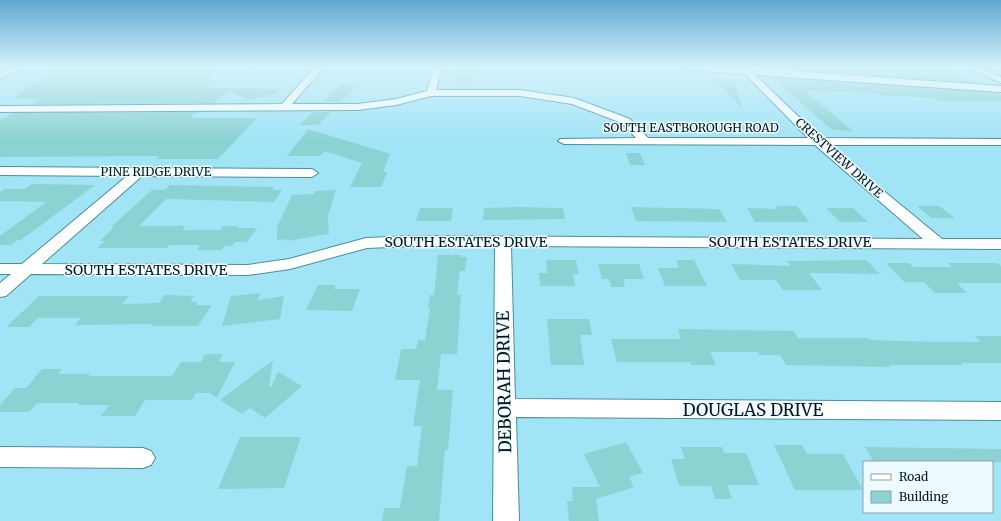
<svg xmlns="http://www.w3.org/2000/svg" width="1001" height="521" viewBox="0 0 1001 521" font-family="Merriweather,serif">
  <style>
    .building { fill: #8cd2d3 }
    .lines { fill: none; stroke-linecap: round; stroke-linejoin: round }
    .minor-casing { stroke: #4c8d9e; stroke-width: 2 }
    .minor { fill: #fff; fill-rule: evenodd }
    .labels { text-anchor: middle; stroke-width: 3; stroke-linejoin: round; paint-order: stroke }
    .far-street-label { font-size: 12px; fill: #00191f; stroke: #eefbfe }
    .street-label { font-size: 14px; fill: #00191f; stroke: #eefbfe }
    .near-street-label { font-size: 17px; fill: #00191f; stroke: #eefbfe }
  </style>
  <rect width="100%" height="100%" fill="#a1e4f6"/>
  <path class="building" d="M162,68H215L207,88L277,89V93L248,100L229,90L214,103L31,104L41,99H12L53,71Z
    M459,68H475L472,85H456Z
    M775,68L915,71L909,68H946L978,83Z
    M713,77L734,79L743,110Z
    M772,78L998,93L1001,95V101H938L933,98L876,95L873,93L805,91L853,131L832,130Z
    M342,84L356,86L340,102H322Z
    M201,112L191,115L192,118H257L218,159H156L160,156L0,157V120L13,113Z
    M313,112H331L318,125H299Z
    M308,129L390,154L383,172H387L381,187H350L362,163L324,151L320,156H287Z
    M626,153H640L645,165H630Z
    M32,184L95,185L21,240H18L11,245H0V236L46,202L0,201V192L5,189H25Z
    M170,185L274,187L272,190H282L274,202L166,199L139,226H186L182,230H220L223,226H239L237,228H257L247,242H235L232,246H224L222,250H197L200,245H169L167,248H97L105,241H100L114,227H111L152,190H165Z
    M336,190L327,219H328L329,234L287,241V239L277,240V227L292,195L314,194L315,191Z
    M776,206H797L809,222H755L747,208L777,209Z
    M917,206H939L955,218H931Z
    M517,207L563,208L565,219L483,220L484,208Z
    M631,207L719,209L727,222L636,221Z
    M420,208H453L451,221H416Z
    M826,208H853L868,222H840Z
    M438,255H461V257H467L465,271H460L457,295H461L457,354H441L437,390H453L448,450H445L439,521H382L384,508H400L407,466H417L422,426H413L420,380H395L401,349H416L418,340H425L430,308H428L430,295H434Z
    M546,260H576L579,274H573L575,286H540L539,273H547Z
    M676,260H694L707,286H665L658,268H679Z
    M866,260L880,274L809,273L822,290H783L776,280H740L731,264L791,266L787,261Z
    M886,263H909L913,267H952L948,263H997L1001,266V283H957L967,293H935L924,282H904Z
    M598,264H639L644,279H623L625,287H611L609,279H602Z
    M318,285H335L334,289H360L352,311L306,310Z
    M260,293L258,300L284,296L280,319L222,326L231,296Z
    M165,295L194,296L190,302H198L195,305H212L198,326H152L153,324L75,325L81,318H38L29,327H6L39,296H129L122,304L159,303Z
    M547,319H589L592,335H580L584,365H551Z
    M678,329L793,331L798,338H868L870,340L942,342H981L975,336H1001V363H961L963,365H889L891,367L786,365L780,355H759L758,352H710L716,365H691L690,362H617L611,339H681Z
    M205,354H223L219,362H235L217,398L210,393H196L192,400H145L135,416H101L109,405H78L79,403H37L29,412H0V405L15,388H26L42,369H62L58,374H91L88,376H172L181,362H201Z
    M273,360L269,386L271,387L278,372L302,386L265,418L250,408L242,414L220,400Z
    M240,437H301L284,488L218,489Z
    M626,442L643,473L629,477L634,487L596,499L599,521H569L567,501H573L572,487H600L584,454Z
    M774,445H802L807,454H843L863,490H795Z
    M681,447H722L724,453H746L759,485H727L732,499H715L711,486H679L671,459H685Z
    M865,447L1001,449V462H874Z"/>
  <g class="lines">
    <g class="minor-casing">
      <path id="minor" d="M10,68H21L0,79V73Z
        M314,68H323L292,104H358L396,99L427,91L434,68H442L436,90H520L574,98L630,119L648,138H808L745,74L689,70L685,68H751L1001,86V92L755,75L821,138L1001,139V145H828L942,239H1001V249L511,246L515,399L1001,402V420L516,417L519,521H493L495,246H413L367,248L290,269L248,275L31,274L6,296L0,297V283L11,274H0V264H22L127,176L0,175V167L312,169L318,173L312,177L142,176L42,264L248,265L289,259L366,238L413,236L923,239L815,145L564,144L558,141L560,139L636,138L622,123L572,104L520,96H431L396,105L358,110L0,112V106L282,104Z
        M970,68H982L1001,77V83Z
        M0,447L143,448L151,451L155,458L151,465L143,468L0,467Z"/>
    </g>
    <use href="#minor" class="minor"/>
  </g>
  <linearGradient id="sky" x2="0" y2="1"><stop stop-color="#61a7cf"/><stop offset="0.48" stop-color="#d5f3fb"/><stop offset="1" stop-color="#d5f3fb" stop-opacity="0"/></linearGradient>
  <rect width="1001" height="141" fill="url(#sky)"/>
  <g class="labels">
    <g class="far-street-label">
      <text x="691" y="132">SOUTH EASTBOROUGH ROAD</text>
      <text transform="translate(839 158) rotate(42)" y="4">CRESTVIEW DRIVE</text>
      <text x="156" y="176">PINE RIDGE DRIVE</text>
    </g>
    <g class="street-label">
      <text x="466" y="247">SOUTH ESTATES DRIVE</text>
      <text x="790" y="247">SOUTH ESTATES DRIVE</text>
      <text x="146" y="275">SOUTH ESTATES DRIVE</text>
    </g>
    <g class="near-street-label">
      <text transform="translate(504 382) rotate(-91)" y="6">DEBORAH DRIVE</text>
      <text x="753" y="416">DOUGLAS DRIVE</text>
    </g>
  </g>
  <rect x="863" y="461" width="130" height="52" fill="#eefbfe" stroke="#8fa1a5"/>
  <rect x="871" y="474" width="20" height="6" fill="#ffffff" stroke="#8fa1a5"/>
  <text x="899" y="481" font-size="12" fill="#00191f">Road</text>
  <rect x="871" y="491" width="20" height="12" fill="#8cd2d3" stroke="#8fa1a5"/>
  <text x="899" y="501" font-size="12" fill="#00191f">Building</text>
</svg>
